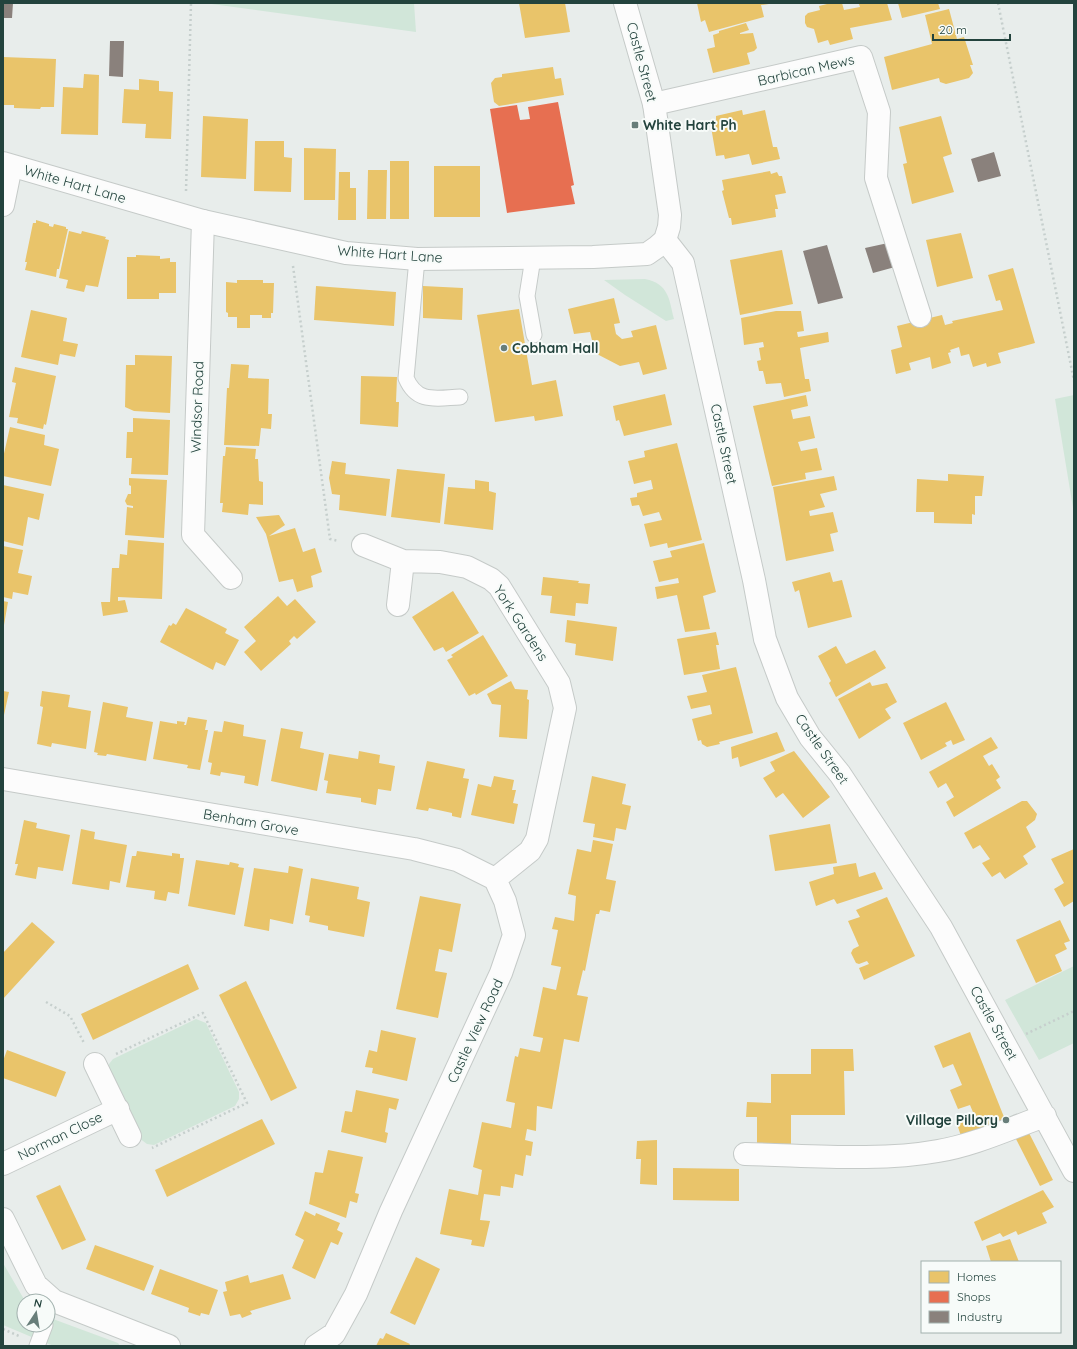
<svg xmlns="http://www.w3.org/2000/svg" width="1077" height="1349" viewBox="0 0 1077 1349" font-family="Quicksand,sans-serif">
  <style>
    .green { fill: #d1e6d9 }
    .homes { fill: #e9c46a }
    .shops { fill: #e76f51 }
    .industry { fill: #8a817c }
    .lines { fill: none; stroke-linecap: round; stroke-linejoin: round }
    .service-casing { stroke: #c5cac8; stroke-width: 17 }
    .minor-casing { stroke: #c5cac8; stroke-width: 24 }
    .tertiary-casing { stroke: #c5cac8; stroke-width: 24 }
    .path { stroke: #c6cfcd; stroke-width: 2.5; stroke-dasharray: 2 3; stroke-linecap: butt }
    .service { stroke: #fcfcfc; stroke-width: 15 }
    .minor { stroke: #fcfcfc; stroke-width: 22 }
    .tertiary { stroke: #fcfcfc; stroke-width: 22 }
    .poi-dot { fill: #687e7a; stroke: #f7fbf9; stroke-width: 1.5 }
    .labels { text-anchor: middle; stroke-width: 4; stroke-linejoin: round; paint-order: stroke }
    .street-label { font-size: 14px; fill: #23433d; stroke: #f7fbf9 }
    .poi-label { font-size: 14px; font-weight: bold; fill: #23433d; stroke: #f7fbf9; text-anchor: start }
  </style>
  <rect width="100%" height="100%" fill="#e8edeb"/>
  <path class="green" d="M204,3H414L416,32Z
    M645,279C669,284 669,299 674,319L666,321L625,295L604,280Z
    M1074,395V514L1055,399Z
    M1074,966V1043L1039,1060L1005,1000Z
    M196,1019L206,1023L239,1092V1099L235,1106L154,1145L147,1144L139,1138L109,1072V1064L113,1059Z
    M3,1263L25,1301L24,1325H38L34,1338L3,1325Z
    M53,1319L118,1343L120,1346H54L46,1343L49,1325Z"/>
  <path class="homes" d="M519,3H565L570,32L525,38Z
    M697,3H769V4L761,5L764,17L709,32L705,20L701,22Z
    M831,3H842L844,10L860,7L859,4L862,3H887L892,20L850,28L853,39L830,45L828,40L818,43L814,29L807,27L805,23V16L808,13L820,10L819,6Z
    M898,3H938L940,9L902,18Z
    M949,9L957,39L964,37L973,65H970L973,73L969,78L946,84L940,82L939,78L892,90L884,57L932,44L925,15Z
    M746,23L749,30L740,33V34L753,33L757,48L754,51L747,53L750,64L713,73L707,49L715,47L713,35L719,33V31Z
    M3,57L56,59L54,107H41L40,109L14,108V105H3Z
    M553,67L555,79L561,78L564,95L499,106L494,102L491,83L495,78L502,77V74Z
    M84,74L99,75L98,135L61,134L63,87L83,88Z
    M139,79L159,81V91L173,92L171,139L145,138L146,124L122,123L124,89L139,90Z
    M742,110L743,115L765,110L773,147H777L780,159L752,165L749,154L725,159L724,155L716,156L710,121L716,120V116Z
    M203,116L248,119L246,179L201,177Z
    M941,116L952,154L943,157L954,192L912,204L903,164L907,163L899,127Z
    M255,141H284V157L292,158L291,192L254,191Z
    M304,148L336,149L335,200H304Z
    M390,161H409V219H390Z
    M434,166H480V217H434Z
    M368,170H387L386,219H367Z
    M770,171L771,174L777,172L779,176H782L786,193L775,195L778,209H775L776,217L732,225L731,218H729L722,191L724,190L722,180Z
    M339,172H350V188H356V220H338Z
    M36,220L49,224V226L53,227L54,224L66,227V229H68L59,269H57L56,277L25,270L27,262H25L33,223H36Z
    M69,231L81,234L82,231L106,237L105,239L109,240L98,287L86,285L84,292L66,288L68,280L59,278Z
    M961,233L973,278L937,287L926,240Z
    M782,250L793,304L740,315L730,260Z
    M136,255L160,256V259L170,258V262H176V293H159V299H127V257H136Z
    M1013,268L1035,343L998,353L1001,363L987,367L986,363L973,367L969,354L961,356L959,347L950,350L951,352L948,353L951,363L932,369L930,357L909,363L911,370L896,374L891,350L902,347L897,326L942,315L945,325L953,323L952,321L1003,310L1000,300L996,301L988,275Z
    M237,280H263V283H274L273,313H271V318H262V315H250V328H237V317H228V313L226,312V282L237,283Z
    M316,286L396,292L394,326L314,320Z
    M423,286L463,288L462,320L423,318Z
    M614,298L620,323L614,324L616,334L622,339L633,337L631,331L656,325L667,369L643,375L639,362L620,366L595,353L590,332L574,334L568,309Z
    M519,309L532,385L556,380L563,416L535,421L534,416L495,422L477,315Z
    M31,310L67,318L63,341L78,344L75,357L60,354L58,365L21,357Z
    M776,311H801L804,331L797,332L798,337L828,332L829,342L800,348L805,379H809L811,391L784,397L781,383L766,384L763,371H759L757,361L761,360L759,348L764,347L763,342L744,345L741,318Z
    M135,355L172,356L170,413L134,411L125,407L126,365H135Z
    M231,364L249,365L248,378L269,379L268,414H272L271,429L261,428L259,446L224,445L227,388H229Z
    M15,367L56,376L46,425L44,424L43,429L17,423L18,418L9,417L16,383L12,382Z
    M361,376L397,377L396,402H399L398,427L360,424Z
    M665,394L672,425L624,436L619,420L616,421L613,406Z
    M806,395L808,406L791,410L793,419L810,416L815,438L798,442L801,451L817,448L822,470L805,473L806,479L772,486L753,406Z
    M133,418L170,420L168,475L131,474L132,458H126L127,432H133Z
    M10,427L45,435L44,445L59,449L51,486L3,476V458Z
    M677,443L702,540L668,548L667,543L650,547L644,524L662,520L659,512L643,516L639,505L632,506L630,498L637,497V493L653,489L651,480L634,484L628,461L645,457L644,451Z
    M226,447L256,449L255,459H258L259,481L263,482V505L249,504L248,515L222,512L223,503H220L223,456H225Z
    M332,461L346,463L345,474L390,479L386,516L339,510L340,495L332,494L329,478Z
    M397,469L445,474L440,523L391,517Z
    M948,474L984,476L982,496H975V515L972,514V524L934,523V512H916L917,479L948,481Z
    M834,476L837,490L820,494L825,507L809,511L810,516L833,512L838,532L830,534L834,551L786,561L773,487Z
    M129,478L167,480L164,538L125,535L127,507L133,508V506L127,505L125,501L128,494H131V486L129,485Z
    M475,480L489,482V491L496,493L493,530L444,524L448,487L475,489Z
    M3,485L44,494L39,520L28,517L23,546L3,541Z
    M279,515L285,525L269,536L295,528L303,552L315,548L322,572L311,576L313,587L297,592L293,579L279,582L266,534L256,517Z
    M128,540L164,543L162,599L118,597V601L125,600L128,612L103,616L101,602H110L112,568H119L120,554L127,555Z
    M704,543L716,592L703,596L710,629L685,632L677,595L657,599L655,587L679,583L678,578L659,582L653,561L672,557L670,551Z
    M3,546L23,550L18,573L32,576L28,595L13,592L12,599L3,597Z
    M830,572L833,582L842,580L852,617L808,628L799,590L795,592L792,582Z
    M543,577L579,581L578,583L590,584L588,604L576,603L575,616L550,613L552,596L541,595Z
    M453,591L479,633L446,652L443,647L434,651L412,617Z
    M278,596L287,606L295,599L316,622L297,639L294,636L289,641L291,644L261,671L244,652L256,641L244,627Z
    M3,601L8,602L4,625H3Z
    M186,608L227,629L225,633L239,640L225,666L216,662L213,670L160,642L169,625L171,626L173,623L176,625Z
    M567,620L617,627L613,661L575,655L576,644L565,642Z
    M716,632L719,645H716L720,669L684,675L677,639Z
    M483,635L508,676L476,695L475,693L469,696L447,660L453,657L451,655Z
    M836,646L846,664L875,650L886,668L836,697L829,683L831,681L818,656Z
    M736,667L753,733L719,742L720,744L707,747L702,744L701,740L698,741L692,719L712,714L710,705L691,709L687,696L707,692L702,675Z
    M511,681L515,689L528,690L527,699L529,700L527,739L499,737L501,705L492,704L487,694Z
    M870,682L872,686L887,683L897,702L885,709L891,718L859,739L838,699Z
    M3,691L9,692L4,715H3Z
    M42,691L70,695L68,707L91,711L86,749L52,743L51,747L37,744L43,707L40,706Z
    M103,702L128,707L126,717L153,722L146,761L107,754L106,756L97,755L98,753L94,752Z
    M946,702L965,740L953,745L951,740L945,743L947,746L921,760L903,723Z
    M188,717L207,720L205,730H208L200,770L187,768L188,765L153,759L160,721L177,724V721L185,722L184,725H186Z
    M224,721L244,725L243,736L266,740L258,786L244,783L245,776L221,772L220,776L210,774L212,763L208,762L214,731L222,732Z
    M281,728L303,732L300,748L324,753L317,791L271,781Z
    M777,732L785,751L740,767L738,757L732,759L731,747Z
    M991,737L998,748L983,756L989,766L992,764L1000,777L996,780L1001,788L954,817L946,802L954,797L946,783L938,788L929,772Z
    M359,751L380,755L379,763L395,766L391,791L378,789L376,805L361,802V798L326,793L328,781L324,780L329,754L358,759Z
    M794,751L830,797L803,818L783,793L776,798L763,778L775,771L770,762Z
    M427,761L465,769L463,778L469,779L461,818L452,816V813L429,808L428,811L416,809Z
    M494,776L514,780L512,790H516L513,803L518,804L514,824L471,815L478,784L491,787Z
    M592,776L626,784L622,804L631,806L626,830L616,828L614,841L593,837L595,824L583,822Z
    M1022,801H1027L1037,814L1035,820L1026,827L1036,847L1023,856L1028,864L1005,879L1000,872L992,877L982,863L990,859L980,845L973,849L964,833Z
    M24,820L37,823L36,828L70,835L63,871L38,867L36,879L15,875L18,864H15Z
    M830,824L837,863L775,871L769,835Z
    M81,829L95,832L94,839L127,845L120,883L110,881L109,890L72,884Z
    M593,840L613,844L606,879L616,881L610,912L600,910L599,914H596L585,971L583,970L577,995L588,997L579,1042L564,1039L552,1109L537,1106L536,1131L527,1129L525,1140L533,1142L531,1156L526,1155L523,1176L515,1174L513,1188L501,1186L500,1196L484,1194L480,1220L490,1221L484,1247L471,1245L472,1240L440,1234L449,1189L478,1195L482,1170L473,1167L482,1122L511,1128L515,1103L506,1101L515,1056L518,1057L520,1048L540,1052L543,1038L533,1036L543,987L556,990L561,967L551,965L558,930L552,929L555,917L574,921L576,896L568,894L577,849L591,852Z
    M1074,849V901L1064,907L1054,889L1064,883L1051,859Z
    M137,851L172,856V853L180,854V858H184L179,894L168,892L166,901L154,899L155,891L126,887L132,856H136Z
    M196,860L229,865L230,862L239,864L238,867L244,868L235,915L188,906Z
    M856,863L859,877L875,872L883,889L837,904L834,899L816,906L809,882L834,874L833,867Z
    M289,866L303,869L293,924L270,919L269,931L244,926L254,868L288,873Z
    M311,878L359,887L357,899L370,902L364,937L328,930V926L309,922L310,916L305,915Z
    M420,896L461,904L452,952L439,949L435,971L447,973L438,1018L396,1009Z
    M887,897L915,956L864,980L859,968L869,964L867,961L859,964L856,963L851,953L853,949L859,946L848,921L860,917L856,910Z
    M1060,920L1070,941L1064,943L1067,949L1055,955L1062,971L1036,983L1016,940Z
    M32,922L55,942L3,999V953Z
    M188,964L199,989L93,1040L81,1014Z
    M246,981L297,1088L271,1101L219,995Z
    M381,1030L416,1038L407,1081L372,1073L373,1068L365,1067L369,1050L377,1052Z
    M970,1032L1006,1122L962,1139L957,1124L975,1117L970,1105L958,1109L950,1090L962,1085L953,1064L943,1068L934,1046Z
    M811,1049H853L854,1071H844L845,1115H791V1145L757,1146V1117H746L747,1102L771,1103V1074H811Z
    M7,1050L66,1072L56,1097L3,1078V1061Z
    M356,1090L399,1099L396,1110L389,1108L385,1132L388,1133L386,1143L341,1132L345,1111L352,1112Z
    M262,1119L275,1144L167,1197L155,1170Z
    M1029,1133L1053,1180L1040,1186L1016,1139Z
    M657,1140V1185L640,1184L641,1159H636L637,1141Z
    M328,1150L363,1157L355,1193L359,1194L357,1203L350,1201L346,1218L309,1204L315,1172L323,1173Z
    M673,1168L739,1169V1201L673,1200Z
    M60,1185L86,1240L62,1250L36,1196Z
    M1043,1190L1054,1207L1042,1213L1047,1223L1018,1235L1016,1231L1003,1237L1000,1233L982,1241L974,1222Z
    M305,1211L315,1216L316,1213L340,1223L337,1230L343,1233L338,1245L331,1242L315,1279L292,1268L304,1240L295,1235Z
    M1010,1239L1019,1262H991L986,1246Z
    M95,1245L154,1266L144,1291L86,1269Z
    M416,1257L440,1269L415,1325L390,1313Z
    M160,1269L218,1290L209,1315L201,1313L200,1316L188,1312L189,1308L151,1294Z
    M283,1274L291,1299L250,1311L252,1314L242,1318L240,1314L230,1316L223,1292L227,1291L225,1282L248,1275L250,1283Z
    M386,1333L410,1344L409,1346H376L380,1338L383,1339Z"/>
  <path class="shops" d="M558,102L574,185L571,186L575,204L507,213L490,109L517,105L520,120L530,119L528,107Z"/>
  <path class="industry" d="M3,3H13L12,18H3Z
    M110,41H124L123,77L109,76Z
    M994,152L1001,176L978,182L971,159Z
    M888,243L895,267L873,273L865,248Z
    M827,245L843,298L818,304L803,251Z"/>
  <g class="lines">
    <g class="service-casing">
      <path id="service" d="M533,258L527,296L534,335
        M417,259L406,378C417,404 436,398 460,397
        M37,1346L45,1325"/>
    </g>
    <g class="minor-casing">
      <path id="minor" d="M654,104L861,57L879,112L876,178L920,316
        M3,205L11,166
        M203,221L193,535L231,578
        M665,240L683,263L754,580L765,639L787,698L810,737L840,774L941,927L1074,1171
        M363,545L403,561L440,562L467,567L491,579L499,586L559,683L565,708L537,839L530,851L495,879
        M398,605L403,561
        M3,779L414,849L457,860L495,879
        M95,1064L130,1136
        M745,1154C806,1155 878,1162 938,1151C975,1145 1010,1128 1045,1116
        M3,1164L118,1109
        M3,1219L36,1285L54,1301L169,1346
        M316,1346L334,1334L356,1294L391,1211L501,973L514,935L505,901L495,879"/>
    </g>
    <g class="tertiary-casing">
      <path id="tertiary" d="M3,163L203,221L346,253L417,259L593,257L647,254L657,247L665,240L669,227L670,215L654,104L625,3"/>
    </g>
    <path class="path" d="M998,3L1074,381
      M186,191L191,3
      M293,266L330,539L339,541
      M46,1002L70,1016L84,1043
      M1026,1034L1074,1011
      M116,1054L203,1013L247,1103L152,1148
      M3,1329L19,1336"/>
    <use href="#service" class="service"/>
    <use href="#minor" class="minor"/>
    <use href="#tertiary" class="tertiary"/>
  </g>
  <g class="poi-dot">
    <rect x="631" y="121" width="8" height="8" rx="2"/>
    <circle cx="504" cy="348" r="4"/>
    <circle cx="1006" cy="1120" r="4"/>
  </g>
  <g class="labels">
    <g class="street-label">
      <text transform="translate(642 62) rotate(75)" y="5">Castle Street</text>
      <text transform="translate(806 70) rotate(-13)" y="5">Barbican Mews</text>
      <text transform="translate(75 184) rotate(16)" y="5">White Hart Lane</text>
      <text transform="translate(390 254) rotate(4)" y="5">White Hart Lane</text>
      <text transform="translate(197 407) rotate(-88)" y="5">Windsor Road</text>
      <text transform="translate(724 444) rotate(78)" y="5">Castle Street</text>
      <text transform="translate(521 623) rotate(57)" y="5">York Gardens</text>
      <text transform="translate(822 749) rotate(55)" y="5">Castle Street</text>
      <text transform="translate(251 822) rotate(10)" y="5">Benham Grove</text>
      <text transform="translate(994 1023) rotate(61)" y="5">Castle Street</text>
      <text transform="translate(475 1031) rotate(-65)" y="5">Castle View Road</text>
      <text transform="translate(60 1136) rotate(-26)" y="5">Norman Close</text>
    </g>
    <g class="poi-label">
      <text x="643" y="130">White Hart Ph</text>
      <text x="512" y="353">Cobham Hall</text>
      <text x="998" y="1125" text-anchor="end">Village Pillory</text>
    </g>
  </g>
  <rect width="1077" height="1349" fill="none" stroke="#23433d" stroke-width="8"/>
  <rect x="921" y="1261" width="140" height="72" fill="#f7fbf9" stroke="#a2b1ae"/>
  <rect x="929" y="1271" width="20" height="12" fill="#e9c46a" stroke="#a2b1ae"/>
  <text x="957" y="1281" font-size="12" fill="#23433d">Homes</text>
  <rect x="929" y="1291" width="20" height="12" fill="#e76f51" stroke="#a2b1ae"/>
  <text x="957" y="1301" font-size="12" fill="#23433d">Shops</text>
  <rect x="929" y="1311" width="20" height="12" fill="#8a817c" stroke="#a2b1ae"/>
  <text x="957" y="1321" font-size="12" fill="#23433d">Industry</text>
  <g transform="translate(36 1313) rotate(12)"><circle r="19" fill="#f7fbf9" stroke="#a2b1ae"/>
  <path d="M0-3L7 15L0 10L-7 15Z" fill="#687e7a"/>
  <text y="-6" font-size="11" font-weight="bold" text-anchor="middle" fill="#23433d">N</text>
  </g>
  <path d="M933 34v6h77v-6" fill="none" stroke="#23433d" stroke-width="2"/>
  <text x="939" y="34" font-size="12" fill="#23433d" stroke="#f7fbf9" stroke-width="3" paint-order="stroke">20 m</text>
</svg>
